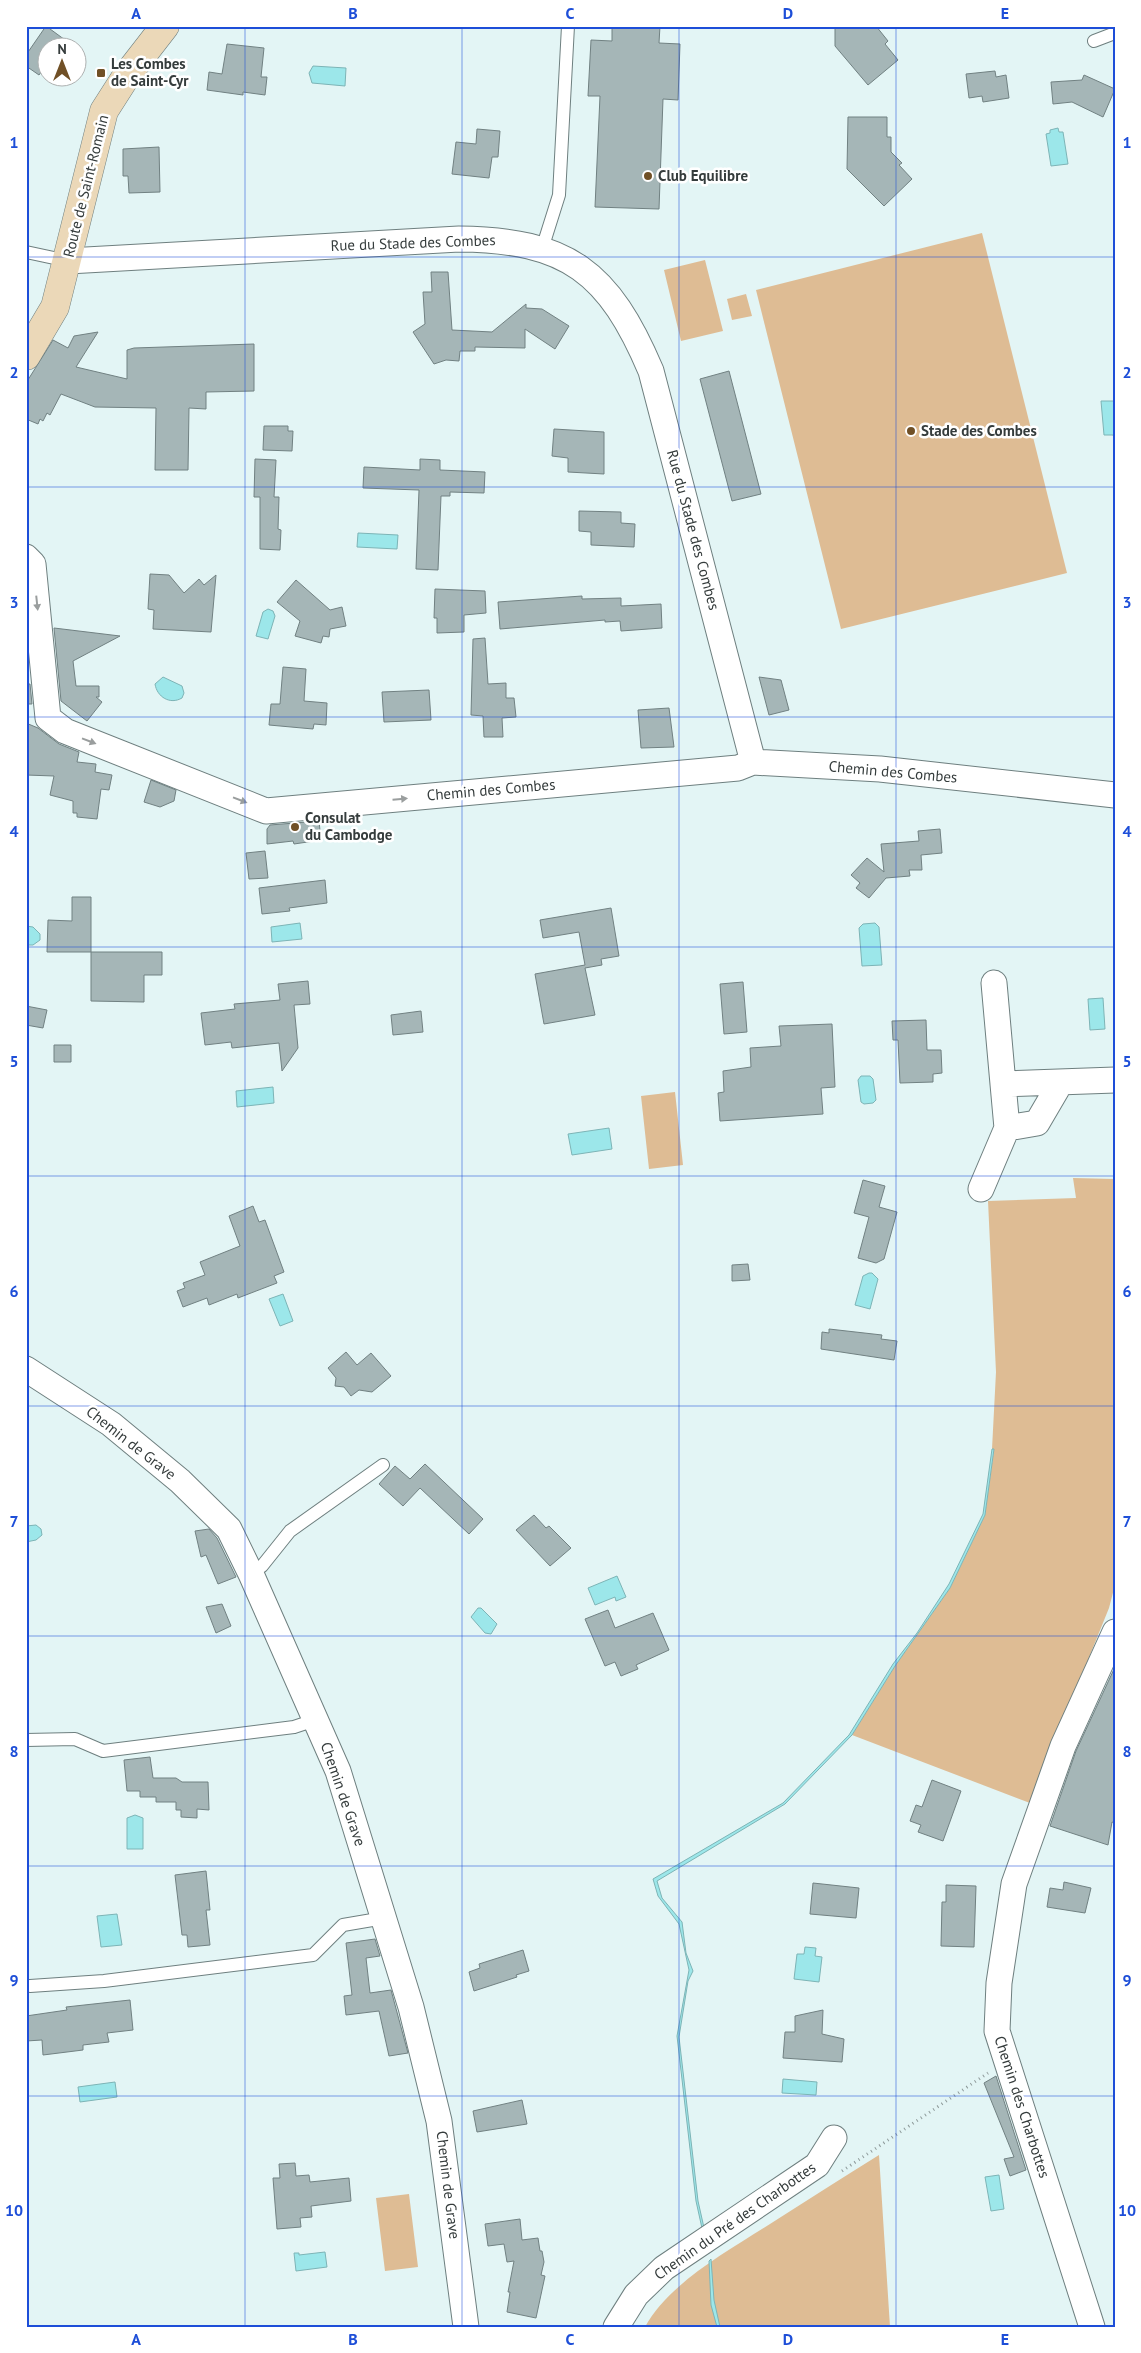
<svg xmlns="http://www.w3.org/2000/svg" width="1141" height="2353" viewBox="0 0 1141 2353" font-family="'PT Sans',sans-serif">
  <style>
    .green { fill: #debc94 }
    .water { fill: #9ce7ea; stroke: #7db4b6 }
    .building { fill: #a5b6b7; stroke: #718182 }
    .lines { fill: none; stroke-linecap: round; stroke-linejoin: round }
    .service-casing { stroke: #6e7f7f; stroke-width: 14 }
    .minor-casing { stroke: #6e7f7f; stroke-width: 27 }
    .secondary-casing { stroke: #6e7f7f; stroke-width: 29 }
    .path { stroke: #8f9b9b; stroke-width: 3; stroke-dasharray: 1 4; stroke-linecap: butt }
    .service { stroke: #fff; stroke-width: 12 }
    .minor { stroke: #fff; stroke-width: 25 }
    .secondary { stroke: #ebd8b8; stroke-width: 28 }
    .oneway { fill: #9a9e9e }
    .grid { fill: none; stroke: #1d4ed8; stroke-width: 1; stroke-opacity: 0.55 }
    .poi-dot { fill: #705026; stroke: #fff; stroke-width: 2 }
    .labels { text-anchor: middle; stroke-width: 5; stroke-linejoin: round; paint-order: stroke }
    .poi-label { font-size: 15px; font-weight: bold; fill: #353c3c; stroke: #fff; text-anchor: start }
    .street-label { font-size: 15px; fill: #353c3c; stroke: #fff }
    .neatline { fill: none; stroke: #1d4ed8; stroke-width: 2 }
    .grid-label { font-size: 16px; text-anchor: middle; font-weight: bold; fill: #1d4ed8 }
  </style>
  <rect width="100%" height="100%" fill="#e3f5f5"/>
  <path class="green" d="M982,233L1067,573L841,629L756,290Z
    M705,260L723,331L681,341L664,270Z
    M746,294L752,316L732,320L727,299Z
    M675,1092L683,1165L649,1169L641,1096Z
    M1073,1178L1115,1179V1585L1109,1608L1030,1803L852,1735L895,1666L950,1588L985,1515L994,1449H992L996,1372L988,1201L1076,1198Z
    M879,2155L890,2327H645C669,2283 728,2251 770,2224C806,2201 842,2178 879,2155Z
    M409,2194L418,2267L385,2271L376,2198Z"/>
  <path class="water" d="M313,66L346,68L345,86L312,83L309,73Z
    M1058,128L1059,132H1063L1068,164L1051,166L1046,134L1050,133V130Z
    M1101,401H1114L1115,439L1113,435H1104Z
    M358,533L398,535L397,549L357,547Z
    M268,609L273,611L275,616L268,639L256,636L263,612Z
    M163,677L182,686L184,693L182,698C170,705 157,697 155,684Z
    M300,923L302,939L272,942L271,927Z
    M875,923L879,927L882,965L862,966L859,928L863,924Z
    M26,926L33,927L40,934V940L33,945H26Z
    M1103,998L1105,1029L1090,1030L1088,999Z
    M861,1076H870L873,1079L876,1100L873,1103L864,1104L861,1102L858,1080Z
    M273,1087L274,1103L237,1107L236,1091Z
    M609,1128L612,1149L572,1155L568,1134Z
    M869,1273H872L878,1279L870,1309L855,1305L863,1276Z
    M283,1294L293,1321L280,1326L269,1299Z
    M992,1449H994L985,1515L950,1588L895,1666L852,1735L785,1804L657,1881L662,1898L682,1922L686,1953L693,1971L688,1981L679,2037L698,2201L709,2250L707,2251L696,2201L677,2036L689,1970L679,1924L658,1896L653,1879L783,1803L849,1735L893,1664L917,1633L949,1584L983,1514Z
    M36,1525L41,1529L42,1535L36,1540L26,1542V1526Z
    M617,1576L626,1597L616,1601L615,1597L595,1605L588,1588Z
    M478,1608H481L497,1624L491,1634L485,1633L471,1617Z
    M135,1815L143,1818V1849H127V1818Z
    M117,1914L122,1945L101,1947L97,1916Z
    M805,1947L816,1948L815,1956L822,1957L819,1982L794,1979L797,1954H804Z
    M783,2079L817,2082L816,2095L782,2093Z
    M115,2082L117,2097L80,2102L78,2087Z
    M999,2175L1004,2209L991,2211L985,2177Z
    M325,2252L327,2267L296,2271L294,2253H299V2255Z
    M711,2259L714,2300L720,2327H717L711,2305L709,2261Z"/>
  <path class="building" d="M46,26L76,48H48V63L39,75L26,66V55Z
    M612,26H660L659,43L680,44L678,100L663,99L659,209L595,207L600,96H588L591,40L612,41Z
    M835,26H876L888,41L885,44L898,60L868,85L835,46Z
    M227,44L264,48L261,77H267L265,95L243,92V95L207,90L209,72L222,74Z
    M995,71L996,77L1006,75L1009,98L983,102L982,96L969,98L966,74Z
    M1084,75L1115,89L1103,117L1072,102L1053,104L1051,82L1082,80Z
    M848,117H887V137H891V152L902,163L899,165L912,179L884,206L847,169Z
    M477,129L500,131L498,157H492L489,178L452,174L456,142L476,144Z
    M159,147L160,192L129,193L128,176H123V149Z
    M431,272H448L452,330L492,332L526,304V308L542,309L569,326L555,349L525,329V348L475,347V351H460L459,361L446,360L434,364L413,332L425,324L423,292H432Z
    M98,332L76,367L127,379V350L134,348L254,344V391L206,392V409L189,408L188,470H155L156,408L95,407L61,394L50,415L47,413L43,421L40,419L38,424L26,419V383L53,340L68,348L74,336Z
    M729,371L761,494L732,501L700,379Z
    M264,426H288V431H293L292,451L263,450Z
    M554,429L604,432V474L568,472V458L552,456Z
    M255,459L276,460L274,497H279L278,529L281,530L280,550L260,549V497H254Z
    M420,459L440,460V470L485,472L484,493L450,492V496H441L438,570L416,569L419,490L363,488L364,467L420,470Z
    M579,511L621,512V523L635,524L634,547L591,545V532L579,531Z
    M150,574L169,575L184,593L199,579L204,585L216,575L211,632L153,629L154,610L148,609Z
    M296,580L330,610L342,607L346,626L330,629L329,637L323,636L321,643L295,636L300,621L277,602Z
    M435,589L485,591L486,613L464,615V632L437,633V618H434Z
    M582,596V599L621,598V606L661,604L662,628L621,631L620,621L605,622V620L500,629L498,602Z
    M54,628L120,636L73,661L76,686H99V697H96L102,702L87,721L61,701Z
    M485,638L488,684L506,683V698H514L516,717L502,718L503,737H484L483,716L471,715L473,639Z
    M283,667L306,669L304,701L327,703L326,725L314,724L313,729L269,725L271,704H280Z
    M759,677L781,680L789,710L769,715Z
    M26,684H30L32,704H26Z
    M429,690L431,720L384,722L382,692Z
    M669,708L674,747L641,748L638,710Z
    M26,723L38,728L59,744L79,752L77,762L96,764L95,772L112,775L109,790L101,789L97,819L77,817V813H73V801L50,795L54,776L26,775Z
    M151,780L176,790L174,801L160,807L144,802Z
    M319,821L321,840L294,844L293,841L267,844V829L270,825Z
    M940,829L942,853L921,855L922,870H909L910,876L886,878L869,898L856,888L860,883L851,875L867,858L884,872L881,844L919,841L918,831Z
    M265,851L268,878L249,879L246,853Z
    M325,880L327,903L289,908L290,911L262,914L259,888Z
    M72,897H91V952H47L48,920L72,921Z
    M611,908L619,956L601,959L602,965L585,968L595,1015L544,1024L535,974L585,965L579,932L543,938L540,920Z
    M91,952H162V975H144V1002L91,1001Z
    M308,981L310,1004L294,1005L298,1048L282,1071L279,1043L232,1048L231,1042L205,1045L201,1013L235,1009L234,1004L280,1000L278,984Z
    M743,982L747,1032L724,1034L720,984Z
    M26,1006L47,1010L43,1028L26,1025Z
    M421,1011L423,1032L393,1035L391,1015Z
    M926,1020L927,1050H941L942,1073L933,1074V1082L900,1083L898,1040H893L892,1021Z
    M832,1024L835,1087L821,1088L823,1114L720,1121L718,1093L724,1092L723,1071L751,1067L750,1048L781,1046L779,1026Z
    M54,1045H71V1062H54Z
    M863,1180L885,1186L879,1207L897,1212L884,1259L876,1263L858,1258L869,1217L854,1213Z
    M253,1206L259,1222L265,1220L284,1272L274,1276L277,1283L238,1298L237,1294L209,1305L207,1298L183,1307L177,1291L185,1288L183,1283L205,1275L200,1262L240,1246L229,1216Z
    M748,1264L750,1280L732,1281V1265Z
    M829,1329L882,1335L881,1339L897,1341L894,1360L821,1349L822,1332L829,1333Z
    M346,1352L357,1365L371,1353L391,1376L372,1392L359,1390L351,1396L344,1387L335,1386L336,1378L328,1368Z
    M425,1464L483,1519L469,1534L420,1488L403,1506L379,1484L395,1466L410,1479Z
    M534,1515L546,1528L549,1526L571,1548L550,1566L516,1530Z
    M209,1529L217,1538L236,1577L218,1584L206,1555L201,1557L195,1531Z
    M222,1604L231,1626L216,1633L206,1607Z
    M608,1610L615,1628L653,1613L669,1650L636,1665L638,1669L621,1676L615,1662L605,1666L585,1619Z
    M1115,1667V1823L1112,1822L1108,1845L1050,1826L1076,1751Z
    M150,1757L153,1778H176L182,1782H208L209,1810L197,1809V1818L181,1817V1810H176V1802H156V1797H140V1791H127L124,1760Z
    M932,1780L961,1791L943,1841L918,1832L921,1825L910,1821L916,1805L922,1807Z
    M206,1871L210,1910H206L210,1945L188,1947L187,1935H182L175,1875Z
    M1064,1882L1091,1888L1085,1913L1047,1907L1050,1888L1063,1890Z
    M813,1883L859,1888L856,1918L810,1914Z
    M946,1885L976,1886L974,1947L941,1946L942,1902H946Z
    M375,1939L380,1956L366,1958L370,1993L391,1990L408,2053L389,2056L379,2011L346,2015L344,1996L352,1995L346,1943Z
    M523,1950L529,1971L516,1975L517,1977L474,1991L469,1972L480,1968L479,1964Z
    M130,2000L133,2030L107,2033L109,2042L83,2045V2050L43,2055L42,2040L26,2041V2016L67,2010L66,2007Z
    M823,2010L822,2034L844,2039L842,2062L783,2058L785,2032H795V2016Z
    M996,2076L1026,2170L1010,2176L1004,2159L1014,2157L984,2083Z
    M522,2100L527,2124L477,2132L473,2111Z
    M295,2163L296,2176L309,2175L310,2182L349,2178L351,2201L311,2206L312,2217L300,2218L301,2227L277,2229L273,2178H280L279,2164Z
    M520,2219L522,2240L538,2238L540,2251H542L544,2262L541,2275L545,2276L536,2318L507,2312L510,2292H508L514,2261L507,2262L504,2244L488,2246L485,2224Z"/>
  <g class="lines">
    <g class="service-casing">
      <path id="service" d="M1094,41L1115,33
        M542,249L559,195L568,26
        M26,252L68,261
        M251,1574L262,1566L290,1531L383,1465
        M26,1740L75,1739L103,1751L294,1727L315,1720
        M30,1986L104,1981L313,1955L343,1925L384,1918"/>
    </g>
    <g class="minor-casing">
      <path id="minor" d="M68,261L459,239C568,240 609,272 651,371L753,762
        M26,557L33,564L48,718L65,731L266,811L738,768L753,762L880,769L1115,795
        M994,983L1003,1084L1115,1080
        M1003,1084L1007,1128
        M981,1189L1007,1128L1037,1123L1061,1082
        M26,1369L111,1424L180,1481L229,1529L251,1574L338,1771L411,2007L439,2121L466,2327
        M616,2327L636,2295L664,2268L817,2165L834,2138
        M1092,2327L997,2031L999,1983L1014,1884L1063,1746L1115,1632"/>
    </g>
    <g class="secondary-casing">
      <path id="secondary" d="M26,356L55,307L104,111L127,75L165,26"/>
    </g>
    <path class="path" d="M842,2171L988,2073"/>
    <use href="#service" class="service"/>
    <use href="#minor" class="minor"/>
    <use href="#secondary" class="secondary"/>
  </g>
  <defs><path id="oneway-solid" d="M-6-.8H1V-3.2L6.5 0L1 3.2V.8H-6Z" transform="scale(1.25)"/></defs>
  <g class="oneway">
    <use href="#oneway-solid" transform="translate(37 603) rotate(84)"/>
    <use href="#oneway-solid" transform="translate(89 741) rotate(21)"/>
    <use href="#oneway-solid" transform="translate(400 799) rotate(-5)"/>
    <use href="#oneway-solid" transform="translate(240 800) rotate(21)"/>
  </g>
  <path class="grid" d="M245,26V2327M462,26V2327M679,26V2327M896,26V2327M26,257H1115M26,487H1115M26,717H1115M26,947H1115M26,1176H1115M26,1406H1115M26,1636H1115M26,1866H1115M26,2096H1115"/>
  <g class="poi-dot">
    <rect x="96" y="68" width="10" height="10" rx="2.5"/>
    <circle cx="648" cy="176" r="5"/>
    <circle cx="911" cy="431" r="5"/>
    <circle cx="295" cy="827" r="5"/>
  </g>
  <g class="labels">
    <g class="poi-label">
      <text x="111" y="69">Les Combes<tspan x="111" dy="17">de Saint-Cyr</tspan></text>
      <text x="658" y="181">Club Equilibre</text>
      <text x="921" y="436">Stade des Combes</text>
      <text x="305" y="823">Consulat<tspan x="305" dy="17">du Cambodge</tspan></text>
    </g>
    <g class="street-label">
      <text transform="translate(86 186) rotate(-76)" y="5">Route de Saint-Romain</text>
      <text transform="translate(413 243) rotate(-2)" y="5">Rue du Stade des Combes</text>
      <text transform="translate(693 530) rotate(75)" y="5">Rue du Stade des Combes</text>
      <text transform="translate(893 772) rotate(5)" y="5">Chemin des Combes</text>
      <text transform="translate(491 790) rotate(-5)" y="5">Chemin des Combes</text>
      <text transform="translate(131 1443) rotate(38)" y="5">Chemin de Grave</text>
      <text transform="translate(343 1794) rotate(71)" y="5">Chemin de Grave</text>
      <text transform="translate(1022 2107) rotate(72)" y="5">Chemin des Charbottes</text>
      <text transform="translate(448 2185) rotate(83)" y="5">Chemin de Grave</text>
      <text transform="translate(735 2221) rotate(-35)" y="5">Chemin du Pré des Charbottes</text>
    </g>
  </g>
  <rect width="1141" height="2353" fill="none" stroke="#ffffff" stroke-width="55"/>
  <g transform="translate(62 62)"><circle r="24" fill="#ffffff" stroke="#aeb1b1"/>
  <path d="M0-4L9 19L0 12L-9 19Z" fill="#705026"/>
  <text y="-8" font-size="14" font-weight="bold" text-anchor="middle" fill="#353c3c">N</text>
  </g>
  <rect x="28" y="28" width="1086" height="2298" class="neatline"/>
  <g class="grid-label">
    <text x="136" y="19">A</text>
    <text x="353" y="19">B</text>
    <text x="570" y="19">C</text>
    <text x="788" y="19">D</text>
    <text x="1005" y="19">E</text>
    <text x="14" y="148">1</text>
    <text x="1127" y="148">1</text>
    <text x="14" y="378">2</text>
    <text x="1127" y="378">2</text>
    <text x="14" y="608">3</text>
    <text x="1127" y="608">3</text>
    <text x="14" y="837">4</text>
    <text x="1127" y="837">4</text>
    <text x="14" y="1067">5</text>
    <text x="1127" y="1067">5</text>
    <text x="14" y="1297">6</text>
    <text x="1127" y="1297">6</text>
    <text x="14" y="1527">7</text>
    <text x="1127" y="1527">7</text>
    <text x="14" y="1757">8</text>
    <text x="1127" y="1757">8</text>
    <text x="14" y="1986">9</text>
    <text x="1127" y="1986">9</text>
    <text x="14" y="2216">10</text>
    <text x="1127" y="2216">10</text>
    <text x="136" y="2345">A</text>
    <text x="353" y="2345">B</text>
    <text x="570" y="2345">C</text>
    <text x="788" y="2345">D</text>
    <text x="1005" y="2345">E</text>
  </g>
</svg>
